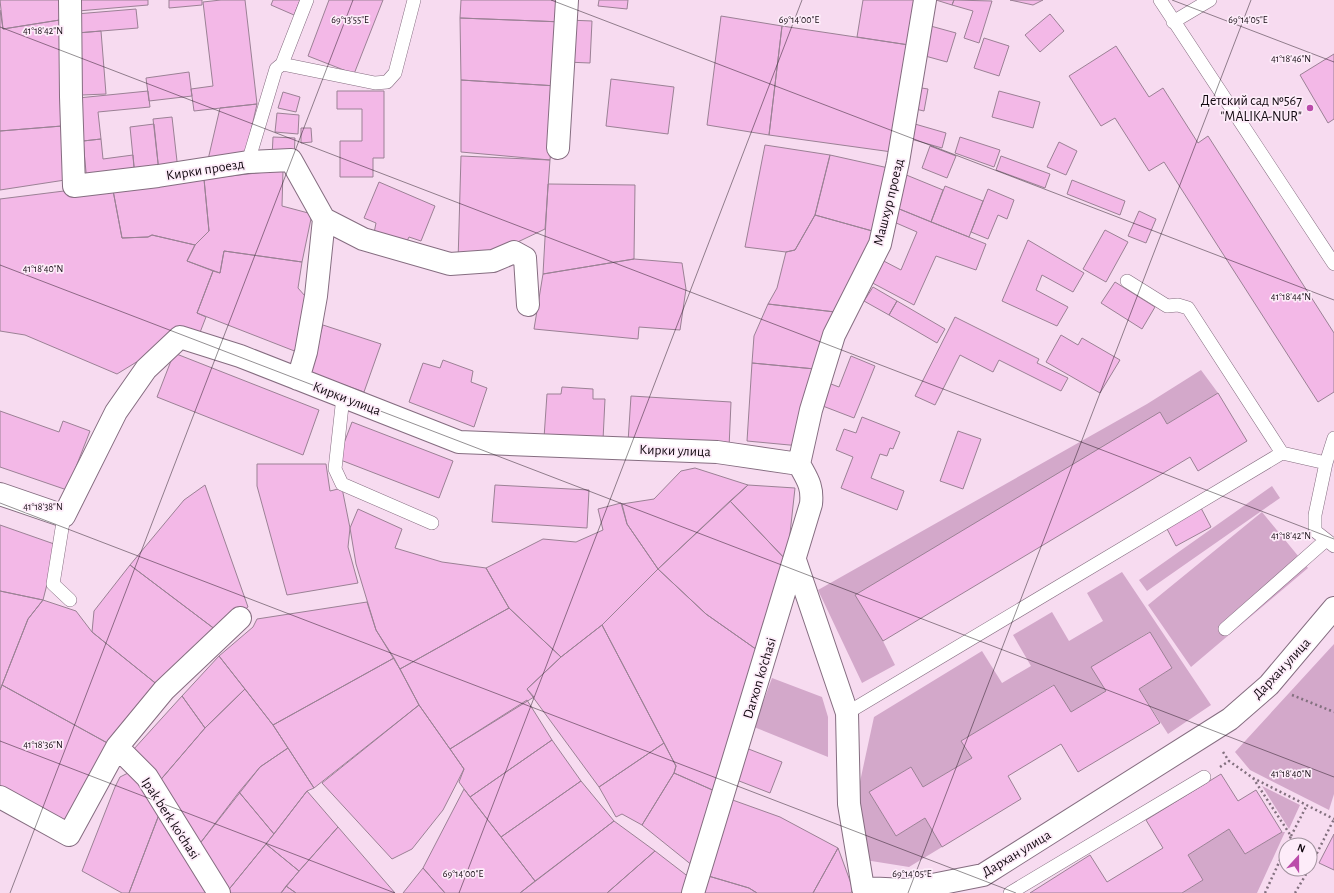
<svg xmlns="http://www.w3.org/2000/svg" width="1334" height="893" viewBox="0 0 1334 893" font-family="'Alegreya Sans',sans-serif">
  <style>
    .green { fill: #d3a8ca }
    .building { fill: #f3b8e7; stroke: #9b8195 }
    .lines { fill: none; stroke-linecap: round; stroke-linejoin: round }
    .service-casing { stroke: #856d80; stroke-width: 14 }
    .minor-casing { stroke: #856d80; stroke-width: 24 }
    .path { stroke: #82707e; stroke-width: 2.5; stroke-dasharray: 2 3; stroke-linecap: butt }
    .service { stroke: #fff; stroke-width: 13 }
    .minor { stroke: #fff; stroke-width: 22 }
    .ticks { fill: none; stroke: #120910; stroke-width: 1; stroke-opacity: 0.45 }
    .poi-dot { fill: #bb4caa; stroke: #fdecf9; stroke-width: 1.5 }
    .labels { text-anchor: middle; stroke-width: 3.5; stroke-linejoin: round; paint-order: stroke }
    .poi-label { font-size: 14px; fill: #120910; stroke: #fdecf9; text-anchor: end }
    .street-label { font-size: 14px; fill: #120910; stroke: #fdecf9 }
    .ticks-label { font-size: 10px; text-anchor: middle; fill: #120910; stroke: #fdecf9; stroke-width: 3.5; stroke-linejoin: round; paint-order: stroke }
  </style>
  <rect width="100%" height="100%" fill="#f7dbf0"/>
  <path class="green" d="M1201,370L1218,393L1167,424L1160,412L883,641L895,665L862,683L818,590L1147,404Z
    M1272,486L1280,498L1147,591L1139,580Z
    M1262,512L1308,568L1191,667L1148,605Z
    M1122,572L1211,705L1168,734L1139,689L1172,668L1149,632L1092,667L1106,691L1071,712L1053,685L962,741L972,758L923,787L911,767L869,792L896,836L925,818L942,847L909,867L865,860L850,828L874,717L982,651L1002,683L1031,666L1013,635L1052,612L1069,641L1103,621L1087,593Z
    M1334,644V794L1329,810L1250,770L1235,752Z
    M772,678L822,697L828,717V757L754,727Z
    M1262,786L1300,805L1289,829Z
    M1229,829L1245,854L1282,832H1285L1257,893H1182L1203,880L1188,855Z"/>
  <path class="building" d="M0,0H66V19L3,29Z
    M77,0H148V5L78,11Z
    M169,0H202V5L169,8Z
    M221,0H245L257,104L194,111L191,89L213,86L203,2Z
    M273,0H300L294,15L271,5Z
    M329,0H383L354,74L308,56Z
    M461,0H565L563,22L460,18Z
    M599,0H628L627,9L598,6Z
    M863,0H916L909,45L857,37Z
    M936,0H954L952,5Z
    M954,0L992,1L979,43L964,38L973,11L952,5Z
    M1010,0H1043L1033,5Z
    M136,9L138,28L77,33L76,14Z
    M0,10L3,29L66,19L62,126L0,131Z
    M1050,14L1064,31L1040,52L1025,35Z
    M721,16L782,26L769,135L707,125Z
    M460,18L563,22L557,86L461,80Z
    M568,20L592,21L590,63L566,62Z
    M927,25L956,33L947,62L918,54Z
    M782,26L909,45L892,152L769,135Z
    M101,31L106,94L82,95L77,33Z
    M984,38L1009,46L999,76L974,68Z
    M1116,46L1149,97L1163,88L1198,143L1208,136L1334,333V392L1318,402L1164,162L1149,171L1115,118L1101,126L1069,76Z
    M1334,54V119L1328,123L1300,75Z
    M189,72L192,96L149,101L146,78Z
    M611,79L674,87L668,134L606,126Z
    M461,80L557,86L550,160L461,152Z
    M915,87L928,89L924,111L911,108Z
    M148,91L150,107L98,112L101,139L83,141L78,98Z
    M337,91H384V158H373V177H340V141H362V109H337Z
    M999,91L1040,102L1033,128L992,117Z
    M283,92L300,97L296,112L278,108Z
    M257,104L244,161L207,164L220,108Z
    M277,113L299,115L298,134L275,132Z
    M172,117L178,170L159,172L153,119Z
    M908,122L946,133L942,148L904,137Z
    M154,124L159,172L135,177L130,127Z
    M62,126L65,180L0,190V131Z
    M301,128H311L312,142L301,143Z
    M273,137L295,138L294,158L272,157Z
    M960,137L1000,150L994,167L955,153Z
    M101,139L103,159L133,155L135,177L87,182L83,141Z
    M1059,142L1077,151L1066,175L1047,167Z
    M765,145L830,155L815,215L795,250L786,252L745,247Z
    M930,146L956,156L947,178L922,168Z
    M830,155L893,169L876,232L815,215Z
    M461,156L550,160L545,229L482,259L458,262Z
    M1001,156L1050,174L1045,188L996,170Z
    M283,170L282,206L312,214L302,262L224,251L220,273L187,261L195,245L209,231L204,179Z
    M899,172L943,190L931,222L892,206Z
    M204,179L209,231L195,245L152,235L148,237L122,238L112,185Z
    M1072,180L1125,201L1120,215L1067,194Z
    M379,182L435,206L421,241L409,237L405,245L374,233L376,223L364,218Z
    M548,184L635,185L634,259L543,274Z
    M112,185L122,238L148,237L152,235L195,245L187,261L213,271L197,313L206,317L199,335L143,358L117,374L25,335L0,331V199Z
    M945,186L983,201L969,237L931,222Z
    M988,189L1014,200L1007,219L998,215L988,239L971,232Z
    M892,206L986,244L976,270L936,256L914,305L865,279L876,257L901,270L917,232L887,219Z
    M1139,211L1156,219L1146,243L1128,236Z
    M815,215L876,232L835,312L768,304L777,288L786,252L795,250Z
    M1105,230L1128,242L1106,282L1083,269Z
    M1028,240L1084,273L1073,292L1042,275L1036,290L1068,307L1057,326L1002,301Z
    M224,251L302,262L298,288L305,296L297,352L197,313L213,271L220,273Z
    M634,259L682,263L686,289L680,330L639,327L638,339L534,329L543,274Z
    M1115,282L1155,307L1142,329L1101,303Z
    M873,287L897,301L889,315L864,301Z
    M897,301L945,329L937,343L889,315Z
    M768,304L835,312L815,369L752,363L754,336Z
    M955,317L1039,359L1037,363L1068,378L1061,391L999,360L993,372L960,355L935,405L915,396Z
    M323,325L381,344L364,392L308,372Z
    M1061,335L1078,345L1082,338L1120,360L1100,393L1046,362Z
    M174,353L319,410L303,455L157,397Z
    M851,356L875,366L854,418L815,403L823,381L839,387Z
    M443,360L473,371L471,382L487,388L474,427L409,402L423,363L440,368Z
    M752,363L815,369L800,446L747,441Z
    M562,387L593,389V399H605L603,440L544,438L547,394H561Z
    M1218,393L1247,441L1198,471L1190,457L883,641L855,595L1160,412L1167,424Z
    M631,396L731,402L729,448L628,442Z
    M0,411L59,432L63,421L90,431L67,490L0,467Z
    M862,417L900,432L893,449L890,448L887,456L880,454L871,478L904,491L897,510L841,488L853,457L836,450L844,429L856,433Z
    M352,422L453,461L439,498L338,459Z
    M958,431L981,439L963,489L940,481Z
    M257,464H326L330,491L342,488L350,528L348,547L358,583L287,595L257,486Z
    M695,468L748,485L658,569L627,524L622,504L654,499L681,471Z
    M205,485L248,607L216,630L130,565L184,500Z
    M495,485L589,490L587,528L492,522Z
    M748,485L795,488L787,561L730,501Z
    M730,501L787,561L760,652L706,614L658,569Z
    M621,503L627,524L658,569L602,625L561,657L509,608L486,568L543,539L576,542L603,530L598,509Z
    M1201,508L1211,527L1176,546L1166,527Z
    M358,509L402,529L395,548L442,562L486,568L509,608L400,669L376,630L356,564L350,528Z
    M0,525L57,545L43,600L0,591Z
    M130,565L216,630L159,686L92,632L94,611Z
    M658,569L706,614L760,652L717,792L674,773L676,766L602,625Z
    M0,591L43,600L28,619L0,690Z
    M43,600L76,611L92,632L159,686L111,745L2,685L28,619Z
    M367,602L376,630L394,658L273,725L219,656L253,627L257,619Z
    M509,608L561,657L527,689L534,697L450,749L419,705L400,669Z
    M602,625L664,743L599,787L527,689L561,657Z
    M1150,632L1172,668L1139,689L1160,723L1078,772L1061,744L1008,776L1021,799L942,847L925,818L896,836L869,792L911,767L923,787L972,758L961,741L1054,685L1071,712L1106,691L1091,667Z
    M219,656L245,689L205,728L182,696Z
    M394,658L419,705L314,788L273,725Z
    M2,685L111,745L68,825L0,788V690Z
    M245,689L273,725L288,748L260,767L198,846L157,784L205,728Z
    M182,696L205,728L157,784L133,750Z
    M527,700L552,740L470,797L459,782L464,769L450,749Z
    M419,705L464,769L443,810L412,849L392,859L322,783Z
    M552,740L581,781L501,837L470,797Z
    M664,743L676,766L674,773L642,825L622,814L616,817L599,787Z
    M288,748L314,788L307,791L274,834L239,792L260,767Z
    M746,748L782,762L770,793L734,779Z
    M128,773L139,779L160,812L129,893H122L82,871L115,787L120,777Z
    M674,773L717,792L693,866L642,825Z
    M1221,774L1238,801L1256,790L1282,832L1245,854L1229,829L1188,855L1203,880L1182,893H1030L1090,855L1107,882L1163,848L1146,820Z
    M581,781L614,821L535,881L501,837Z
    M464,789L535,881L520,893H445L423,868Z
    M307,791L338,827L299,871L266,844Z
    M239,792L274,834L226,893L198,846Z
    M727,798L780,817L838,848L813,893H757L749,888L705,875Z
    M160,812L211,893H129Z
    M614,821L655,851L607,893H520Z
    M338,827L395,893H296L286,886Z
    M1334,834V870L1319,863Z
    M266,844L299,871L281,893H226Z
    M838,848L853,889L851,893H813Z
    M655,851L690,878L686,893H607Z
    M423,868L445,893H403Z
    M705,875L749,888L757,893H701Z
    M286,886L296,893H281Z"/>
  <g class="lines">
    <g class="service-casing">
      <path id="service" d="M1160,0L1334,264
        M1173,22L1210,0
        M282,64L307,0
        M248,162L276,69L282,64L375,83L387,82L395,73L414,0
        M1127,281L1167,306L1178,305L1188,308L1282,453L1326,463L1315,515V531L1334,546
        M343,397L335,469L342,484L432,523
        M1326,463L1334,438
        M64,516L53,584L70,600
        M1225,629L1326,540
        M847,713L1282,453
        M1010,893L1204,777"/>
    </g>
    <g class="minor-casing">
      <path id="minor" d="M70,0L71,97L74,186L158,176L248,162L291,160L324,219L316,296L306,352L298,379
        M558,148L567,0
        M324,219L363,239L450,264L493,261L514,252L525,258L528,305
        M799,464L811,410L834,335L880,244L898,162L925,0
        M0,494L64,516L116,412L146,369L180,337L240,356L459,442L717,452L799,464
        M795,560L847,713L849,804L863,888
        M117,747L147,777L219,893
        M0,797L69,835L117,747L164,690L240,618
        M863,888L907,890L983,875L1230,719L1269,685L1334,608
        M693,893L811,504C813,486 807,479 799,464"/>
    </g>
    <path class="path" d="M1292,695L1334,712
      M1223,752L1229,761
      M1220,767L1229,761L1253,778L1334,819
      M1253,778L1291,836L1287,845
      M1291,836L1307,805
      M1310,867L1334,819
      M1265,893L1286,847
      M1295,893L1309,869"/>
    <use href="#service" class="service"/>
    <use href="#minor" class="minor"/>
  </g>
  <path class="ticks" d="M551,0L1334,300M1172,0L1334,62M0,27L1334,539M0,265L1334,777M0,503L1016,893M0,741L395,893M10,893L353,0M459,893L802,0M908,893L1251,0"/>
  <circle class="poi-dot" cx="1310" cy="108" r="4"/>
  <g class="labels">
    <g class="poi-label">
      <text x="1302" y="105">Детский сад №567<tspan x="1302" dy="16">"MALIKA-NUR"</tspan></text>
    </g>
    <g class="street-label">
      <text transform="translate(205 169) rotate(-9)" y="5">Кирки проезд</text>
      <text transform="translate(888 202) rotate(-76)" y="5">Машхур проезд</text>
      <text transform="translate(347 398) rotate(21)" y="5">Кирки улица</text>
      <text transform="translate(675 450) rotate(2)" y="5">Кирки улица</text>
      <text transform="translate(1281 668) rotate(-47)" y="5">Дархан улица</text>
      <text transform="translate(759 678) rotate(-73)" y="5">Darxon ko'chasi</text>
      <text transform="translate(171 818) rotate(57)" y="5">Ipak berk ko'chasi</text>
      <text transform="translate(1016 853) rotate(-31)" y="5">Дархан улица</text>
    </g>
  </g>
  <g class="ticks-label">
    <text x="799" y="23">69°14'00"E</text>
    <text x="350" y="23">69°13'55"E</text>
    <text x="1248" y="23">69°14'05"E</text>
    <text x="43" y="34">41°18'42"N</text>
    <text x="1291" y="62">41°18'46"N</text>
    <text x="43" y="272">41°18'40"N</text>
    <text x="1291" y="300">41°18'44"N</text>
    <text x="43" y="510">41°18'38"N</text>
    <text x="1291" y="539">41°18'42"N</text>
    <text x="43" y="748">41°18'36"N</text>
    <text x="1291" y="777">41°18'40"N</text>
    <text x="463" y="877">69°14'00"E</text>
    <text x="912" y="877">69°14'05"E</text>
  </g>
  <g transform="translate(1298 857) rotate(21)"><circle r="19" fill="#fdecf9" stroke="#9f919c"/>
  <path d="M0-3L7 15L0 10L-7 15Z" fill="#bb4caa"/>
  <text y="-6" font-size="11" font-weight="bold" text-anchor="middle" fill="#120910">N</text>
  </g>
</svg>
